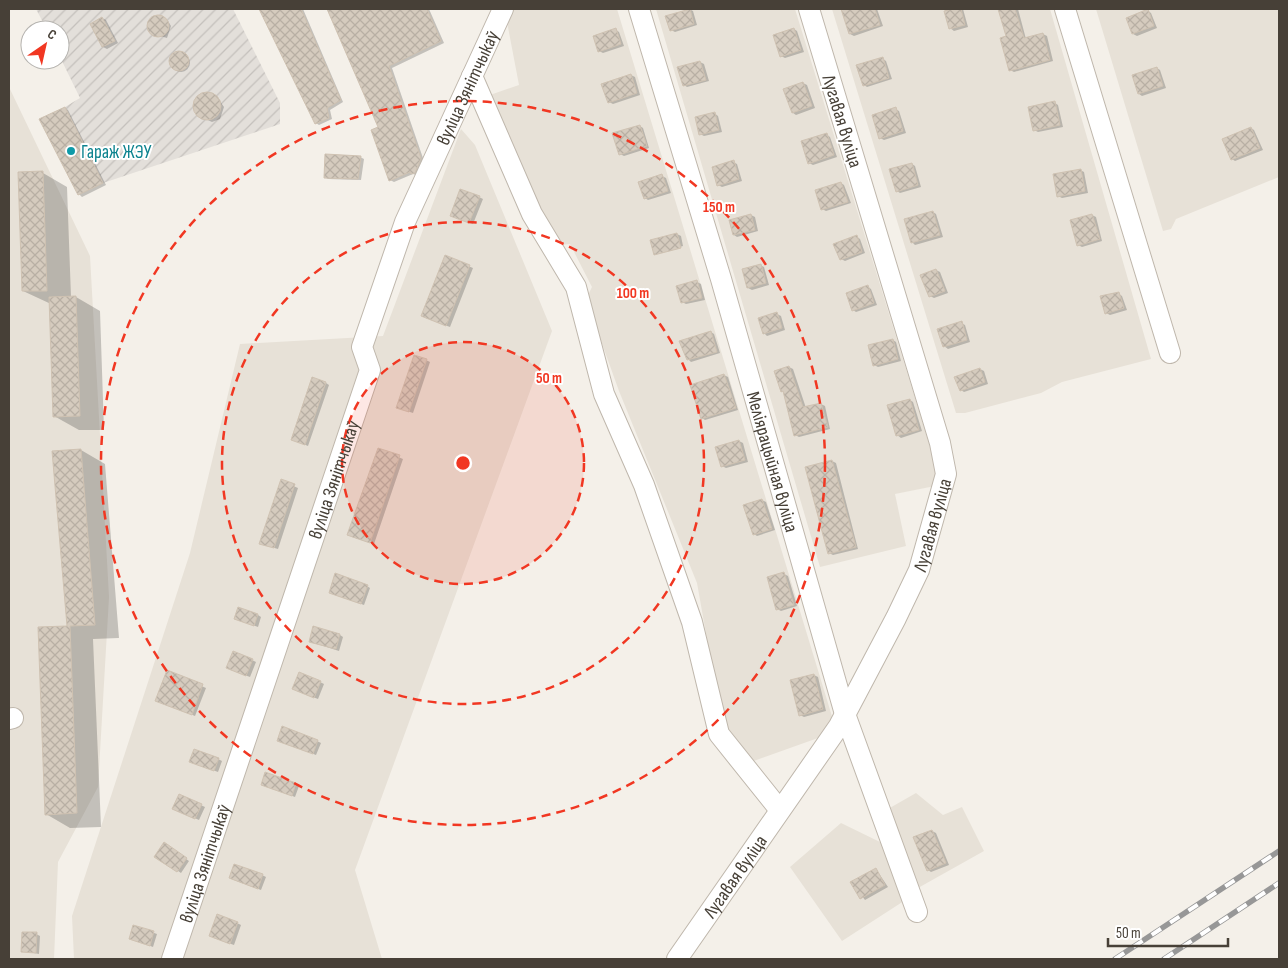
<svg xmlns="http://www.w3.org/2000/svg" width="1288" height="968" viewBox="0 0 1288 968" font-family="'Sofia Sans Condensed',sans-serif">
  <style>
    .residential { fill: #e7e1d7 }
    .industrial { fill: url(#industrial-furrows) }
    .shadow { fill: #0003 }
    .building { fill: url(#building-cross-hatch); stroke: #cfc2b2 }
    .lines { fill: none; stroke-linecap: round; stroke-linejoin: round }
    .minor-casing { stroke: #bfb7ac; stroke-width: 22 }
    .minor { stroke: #fff; stroke-width: 20 }
    .rail-casing { stroke: #979797; stroke-width: 5.5 }
    .rail { stroke: #fff; stroke-width: 4; stroke-dasharray: 11; stroke-linecap: butt }
    .ring { fill: none; stroke: #f13722; stroke-width: 2.5; stroke-dasharray: 9 6 }
    .culture-dot { fill: #0f9aa8; stroke: #fff; stroke-width: 2 }
    .labels { text-anchor: middle; stroke-width: 4; stroke-linejoin: round; paint-order: stroke }
    .street-label { font-size: 19px; fill: #474037; stroke: #fff }
    .culture-label { font-size: 19px; fill: #0d838f; stroke: #fff; text-anchor: start }
    .centre { fill: #f13722; stroke: #fff; stroke-width: 2.5 }
    .ring-label { font-size: 15px; text-anchor: middle; font-weight: bold; fill: #f13722; stroke: #fff; stroke-width: 4; stroke-linejoin: round; paint-order: stroke }
  </style>
  <defs>
    <pattern id="industrial-furrows" width="10" height="10" patternUnits="userSpaceOnUse" patternTransform="scale(1.25)"><rect width="10" height="10" fill="#e3dfda"/><path d="M-1 1l2-2M0 10L10 0M9 11l2-2" fill="none" stroke="#c4c0bc"/></pattern>
    <pattern id="building-cross-hatch" width="8" height="8" patternUnits="userSpaceOnUse" patternTransform="scale(1.25)"><rect width="8" height="8" fill="#d5cbbe"/><path d="M0 0l8 8M0 8l8-8" fill="none" stroke="#b8afa4"/></pattern>
  </defs>
  <rect width="100%" height="100%" fill="#f4f0e9"/>
  <path class="residential" d="M514,9H617L834,723L818,738L751,762L723,729L697,583L619,391L586,299L592,287L570,244L559,245L534,195L490,95L519,85L507,22Z
    M656,9H795L935,463V486L895,494L906,546L820,567Z
    M832,9H1050L1151,359L1062,382L1041,393L965,413H956Z
    M1096,9H1279V177L1176,219L1171,229L1163,231Z
    M9,87L90,256L109,597L98,787L58,862L54,959H9Z
    M461,129L475,145L552,331L355,870L382,959H74L72,916L190,553L240,344L383,336Z
    M916,793L943,815L962,807L984,851L918,888L888,809Z
    M841,823L882,843L907,899L842,941L790,867Z"/>
  <path class="industrial" d="M36,9H233L280,103V124L103,183L65,107L80,98L60,57V30H47Z"/>
  <path class="shadow" d="M261,9H303L343,102L330,110L332,119L319,125L316,123Z
    M329,9H429L444,43L392,68L424,161L416,175L413,174L394,182L390,180L380,128Z
    M689,9L693,11L697,25L675,32L671,30Z
    M843,9H877L883,26L854,36L850,34Z
    M945,9H963L968,27L954,31L950,28Z
    M1000,9H1018L1026,39L1043,34L1047,36L1053,61L1014,72L1010,70L1008,37Z
    M1148,11L1151,13L1157,28L1137,36L1133,34L1127,18Z
    M152,16L168,21L171,26L167,38L151,33L148,27Z
    M102,18L106,20L118,43L107,49L103,47L91,24Z
    M794,29L797,31L804,52L785,58L781,56Z
    M616,30L619,32L624,46L603,53L599,51Z
    M172 63a9 9 0 1 1 18 0a9 9 0 1 1-18 0Z
    M883,59L886,61L892,79L867,87L864,85Z
    M700,62L704,64L709,81L687,87L684,85Z
    M1157,68L1160,70L1166,88L1142,96L1139,94Z
    M631,75L635,77L640,95L613,104L609,102Z
    M803,83L807,85L815,108L796,115L793,113Z
    M204,94L217,97L224,107L220,119L212,122L197,115L194,107L196,98Z
    M1055,103L1058,105L1063,127L1038,132L1034,130Z
    M65,108L68,110L106,185L82,197L79,194Z
    M895,109L899,111L906,133L884,140L880,138Z
    M714,113L718,116L722,132L704,136L700,134Z
    M640,126L643,128L649,148L624,156L620,154Z
    M1251,128L1254,130L1263,150L1235,161L1232,159Z
    M827,135L830,137L837,157L813,165L809,163Z
    M360,157L364,159L361,180L328,179L325,177Z
    M733,162L737,164L742,181L722,187L718,185Z
    M912,164L915,166L921,187L900,193L897,191Z
    M1080,170L1084,172L1088,193L1062,198L1058,196Z
    M43,173L67,187L71,297H76L100,311L104,430H79L54,416L51,304L23,291Z
    M662,176L666,178L671,193L648,200L645,198Z
    M841,183L844,185L851,203L826,211L822,209Z
    M479,197L483,199L473,224L455,217Z
    M933,212L936,214L943,237L915,245L912,242Z
    M751,215L755,217L758,231L737,237L734,235Z
    M1092,215L1096,217L1102,241L1082,247L1078,245Z
    M677,234L681,236L683,246L656,254L652,241Z
    M857,237L860,239L865,253L845,261L841,259Z
    M446,257L473,268L450,327L426,318Z
    M760,265L764,267L769,285L752,290L748,288Z
    M936,270L940,272L948,293L934,298L930,296Z
    M697,282L701,284L705,300L686,304L682,302Z
    M868,287L871,289L877,305L856,312L853,310Z
    M1119,294L1122,296L1127,310L1110,315L1106,313Z
    M777,314L781,316L785,330L767,336L764,333Z
    M961,323L965,325L970,342L948,349L944,346Z
    M711,332L714,334L720,353L691,362L688,359Z
    M893,340L896,342L901,361L878,367L874,365Z
    M426,360L430,362L413,413L401,409Z
    M789,367L793,369L806,408L821,404L825,406L830,429L799,437L795,435L784,392L782,391Z
    M980,369L984,371L988,384L964,392L961,390Z
    M724,375L728,377L738,410L705,420L702,418Z
    M326,383L329,385L308,446L296,441Z
    M910,400L913,402L922,431L901,438L897,435Z
    M739,441L743,443L748,462L726,468L722,466Z
    M379,449L403,459L374,544L352,537Z
    M81,450L105,464L119,638L93,639L101,827L70,828L46,814L68,627Z
    M832,461L836,463L858,549L833,555L829,553Z
    M281,481L298,488L278,549L264,545Z
    M762,500L766,502L775,530L757,536L754,534L745,505Z
    M784,574L788,576L797,606L781,611L777,609Z
    M367,586L370,588L364,605L330,593Z
    M258,615L261,617L258,627L239,620Z
    M340,635L343,637L339,651L314,643Z
    M252,660L256,662L250,677L231,670Z
    M168,672L206,688L195,716L160,702Z
    M814,675L818,677L826,711L804,717L800,715Z
    M320,682L324,684L318,699L297,691Z
    M317,741L321,743L316,755L282,742Z
    M218,759L222,761L218,772L194,763Z
    M295,784L299,786L295,797L266,786Z
    M179,795L205,807L199,820L177,810Z
    M932,831L936,833L949,865L931,872L928,870Z
    M164,844L189,861L181,873L156,856Z
    M876,869L888,887L865,900L852,883Z
    M262,875L266,877L261,890L234,880Z
    M237,923L241,925L234,945L214,938Z
    M134,926L157,934L153,947L134,940Z
    M36,934L40,936L39,954L23,951Z"/>
  <path class="building" d="M259,9H301L341,100L327,108L329,118L315,124Z
    M327,9H427L441,41L389,66L421,158L415,173L411,174L410,172L389,181L371,130L378,127Z
    M690,9L694,24L670,31L665,16Z
    M841,9H875L880,25L849,34Z
    M953,9H961L965,25L949,29L944,11Z
    M998,9H1015L1024,38L1043,33L1050,60L1009,71L1000,38L1006,36Z
    M1148,9L1154,26L1132,34L1126,18Z
    M147 26a11 11 0 1 1 22 0a11 11 0 1 1-22 0Z
    M102,17L115,41L102,47L90,24Z
    M616,28L621,44L598,52L593,36Z
    M794,28L801,50L780,57L773,35Z
    M169 61a10 10 0 1 1 20 0a10 10 0 1 1-20 0Z
    M883,57L889,78L863,86L856,65Z
    M700,61L706,80L683,86L677,67Z
    M1157,67L1163,86L1138,94L1132,75Z
    M631,74L637,93L608,103L601,84Z
    M803,82L812,106L792,113L783,89Z
    M193 106a14 14 0 1 1 28 0a14 14 0 1 1-28 0Z
    M1055,101L1060,125L1033,131L1028,107Z
    M65,107L103,183L78,195L39,119Z
    M896,107L903,131L879,139L872,115Z
    M715,112L719,130L699,135L695,117Z
    M640,125L647,146L619,155L612,133Z
    M1251,127L1260,148L1231,160L1222,139Z
    M827,133L834,155L808,164L801,141Z
    M325,154L361,156L358,179L324,178Z
    M734,160L739,179L717,186L712,167Z
    M912,163L918,185L896,192L889,169Z
    M1081,169L1085,191L1057,197L1053,174Z
    M43,171L47,291H22L18,172Z
    M662,174L668,191L644,199L638,182Z
    M841,182L848,202L821,210L815,190Z
    M460,189L480,196L469,223L450,216Z
    M933,211L940,235L911,243L904,219Z
    M751,214L755,230L733,235L729,220Z
    M1092,214L1100,239L1077,246L1070,220Z
    M677,233L681,248L654,255L650,240Z
    M857,235L862,252L840,260L833,244Z
    M445,255L470,265L446,326L421,316Z
    M761,264L766,283L747,288L742,269Z
    M936,269L945,291L929,297L920,275Z
    M697,280L702,298L681,303L676,286Z
    M868,285L874,303L852,311L846,293Z
    M1119,292L1124,308L1105,314L1100,296Z
    M76,296L80,416L53,417L49,297Z
    M777,312L782,328L763,334L758,318Z
    M962,321L967,340L943,347L937,329Z
    M711,331L717,352L687,360L679,341Z
    M893,339L898,359L873,366L868,345Z
    M414,355L427,359L409,412L396,408Z
    M789,366L803,407L821,403L828,427L794,436L783,391L781,392L774,371Z
    M980,368L985,382L960,391L954,377Z
    M724,374L736,408L701,419L690,385Z
    M312,377L326,382L305,445L291,440Z
    M910,399L919,430L896,436L887,405Z
    M739,440L745,460L721,467L715,447Z
    M378,448L400,455L370,543L347,535Z
    M81,449L95,625L70,626L77,813L45,815L38,627L67,626L52,451Z
    M832,460L856,547L828,554L805,467Z
    M281,479L295,484L274,548L259,544Z
    M762,499L772,529L753,535L743,505Z
    M784,572L794,605L776,610L767,577Z
    M335,573L368,585L361,604L329,593Z
    M238,607L258,614L254,626L234,619Z
    M313,626L340,634L336,649L309,642Z
    M233,651L253,659L246,676L226,668Z
    M167,670L203,684L192,715L155,701Z
    M299,672L321,681L314,698L292,689Z
    M814,674L823,709L799,716L790,680Z
    M282,726L318,740L313,754L277,741Z
    M194,749L219,758L214,771L189,762Z
    M265,772L296,783L292,796L261,785Z
    M179,794L202,804L195,819L172,809Z
    M932,830L946,863L927,871L913,837Z
    M164,842L187,858L177,872L154,857Z
    M234,864L263,874L258,889L229,878Z
    M876,868L885,885L860,899L850,882Z
    M217,914L238,922L230,944L209,936Z
    M133,925L154,931L150,946L129,939Z
    M22,932H37L36,953L21,952Z"/>
  <g class="lines">
    <g class="minor-casing">
      <g id="minor">
        <path id="s1" d="M639,9L721,279L845,714L917,912"/>
        <path d="M1065,9L1170,353"/>
        <path d="M472,76L532,214L576,287L604,394L644,485L692,622L719,734L779,809"/>
        <path d="M9,719L13,718"/>
        <path id="s2" d="M172,959L370,370L362,347L405,222L503,9"/>
        <path id="s3" d="M677,959L839,726L896,618L919,570L946,474L940,443L809,9"/>
      </g>
    </g>
    <use href="#minor" class="minor"/>
    <g class="rail-casing">
      <path id="rail" d="M1115,959L1279,851
        M1164,959L1279,883"/>
    </g>
    <use href="#rail" class="rail"/>
  </g>
  <circle cx="463" cy="463" r="121" fill="#f13722" fill-opacity=".12"/>
  <g class="ring">
    <circle cx="463" cy="463" r="121"/>
    <circle cx="463" cy="463" r="241"/>
    <circle cx="463" cy="463" r="362"/>
  </g>
  <circle class="culture-dot" cx="71" cy="151" r="5"/>
  <g class="labels">
    <g class="street-label">
      <text dy="7" stroke="none"><textPath href="#s2" startOffset="926">вуліца Зянітчыкаў</textPath></text>
      <text transform="translate(843 121) rotate(73)" y="7">Лугавая вуліца</text>
      <text dy="7" stroke="none"><textPath href="#s1" startOffset="472">Меліярацыйная вуліца</textPath></text>
      <text dy="7" stroke="none"><textPath href="#s2" startOffset="506">вуліца Зянітчыкаў</textPath></text>
      <text dy="7" stroke="none"><textPath href="#s3" startOffset="506">Лугавая вуліца</textPath></text>
      <text dy="7" stroke="none"><textPath href="#s2" startOffset="101">вуліца Зянітчыкаў</textPath></text>
      <text dy="7" stroke="none"><textPath href="#s3" startOffset="101">Лугавая вуліца</textPath></text>
    </g>
    <g class="culture-label">
      <text x="81" y="158">Гараж ЖЭУ</text>
    </g>
  </g>
  <circle cx="463" cy="463" r="8" class="centre"/>
  <g class="ring-label">
    <text x="719" y="212">150 m</text>
    <text x="633" y="298">100 m</text>
    <text x="549" y="383">50 m</text>
  </g>
  <rect width="1288" height="968" fill="none" stroke="#474037" stroke-width="20"/>
  <g transform="translate(45 45) rotate(34)"><circle r="24" fill="#ffffff" stroke="#b5b3af"/>
  <path d="M0-4L9 19L0 12L-9 19Z" fill="#f13722"/>
  <text y="-8" font-size="14" font-weight="bold" text-anchor="middle" fill="#474037">С</text>
  </g>
  <path d="M1108 938v8h120v-8" fill="none" stroke="#474037" stroke-width="2.5"/>
  <text x="1116" y="938" font-size="15" fill="#474037" stroke="#ffffff" stroke-width="4" paint-order="stroke">50 m</text>
</svg>
